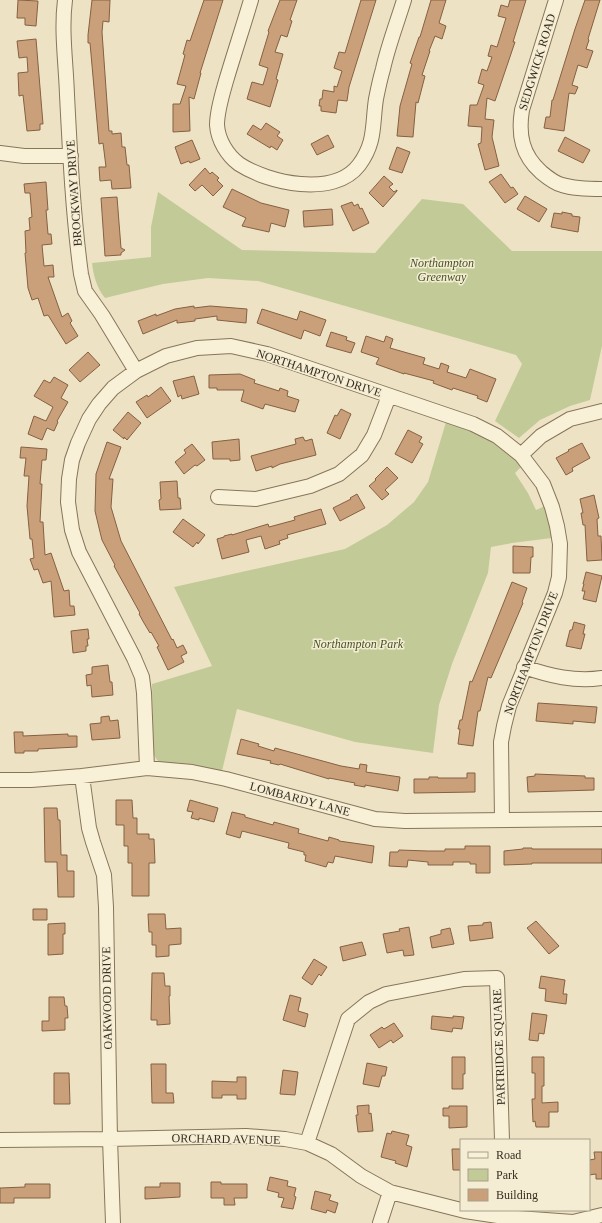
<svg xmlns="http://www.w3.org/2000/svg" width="602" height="1223" viewBox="0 0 602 1223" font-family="Georgia,serif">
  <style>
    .green { fill: #c2cb98 }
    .building { fill: #caa07b; stroke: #856042 }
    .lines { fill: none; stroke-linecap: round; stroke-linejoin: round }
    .minor-casing { stroke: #87755b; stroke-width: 16 }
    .minor { stroke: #f8f0d7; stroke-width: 14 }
    .labels { text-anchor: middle; stroke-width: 3; stroke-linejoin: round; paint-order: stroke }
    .street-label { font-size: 12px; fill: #372c1f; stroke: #f4edd3 }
    .park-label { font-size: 12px; font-style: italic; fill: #455326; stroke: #f4edd3 }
  </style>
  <rect width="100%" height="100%" fill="#ede3c4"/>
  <path class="green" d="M158,192L242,250L375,253L422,199L463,204L512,251H602V346L590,400L570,406L540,420L519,438L495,421L522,364L516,355L258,281L208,278L163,284L105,298C97,289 93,274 92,263L151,257V227Z
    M446,422C456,425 467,428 476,433C493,440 509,453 522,466L515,473L528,493L536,510L545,506L551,527L552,538L512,543L491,547L488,573L452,664L439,705L433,753L355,742L237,709L222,771L184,764L160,762L157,760L153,753L152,684L212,666L174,587L345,549L387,525L414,502L428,482Z"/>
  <path class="building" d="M18,0L38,1L36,26L25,25V18H17Z
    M92,0H110L109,22L103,21L102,32L109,131H112V134L121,133L122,147H125L127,165H129L131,188L112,189L111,180L100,181L99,167H106L103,143L99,144L90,43H88V35Z
    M204,0H223L200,73H201L194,99L189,97L190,131L173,132V104H180L186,86L177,84L185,55L183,54L187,40L190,41Z
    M280,0H297L290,20L292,21L287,37L281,35L275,52L283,54L276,79L278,80L270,107L247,99L252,82L263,85L268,68L259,65L269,32L268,31Z
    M361,0H376L349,87L347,101L338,100L336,113L321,111V106H319L320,99H322L323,90L334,92V86L337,87L342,71L334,68L339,52L345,53Z
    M431,0H446L439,23L446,26L442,39L435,36L429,51H430L422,75L425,76L418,103L416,102L413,137L397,136L400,106L412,64L410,63L419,37H420Z
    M510,0H526L513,42H515L495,101L487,98L485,119L494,120L492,137L499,166L485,170L478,144L481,143L482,127L468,126L470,105H477L484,85L478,83L482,69L487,71L492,57L488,56L491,45L497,47L506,18L498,16L501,5L508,7Z
    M585,0H600L588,39L589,40L586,49L593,51L587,68L578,65L572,85L578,87L575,94L569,93L564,131L544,128L546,117H550L552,100H553L575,29Z
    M36,39L43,124H40V130L27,131L23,95L19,96L18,73L28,72L27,57L19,58L17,41Z
    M266,123L280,132L277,136L283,140L277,150L271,146L270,148L247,134L253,125L261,130Z
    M328,135L334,147L317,155L311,144Z
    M565,137L590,150L583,163L558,151Z
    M192,140L200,159L190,163L189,161L181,164L175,147Z
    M397,147L410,152L402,173L389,169Z
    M205,168L210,174L212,172L219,178L217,180L223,186L213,196L202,185L195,191L189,185Z
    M501,174L511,188L513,187L518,194L505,203L489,182Z
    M384,176L393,184L389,187L394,192L397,190V191L383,207L369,193Z
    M46,182L48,210H46L48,234H51L52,244L42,245L44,266L53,265L54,277H48L62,317L68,313L72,321L70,323L78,336L66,344L48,315L44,316L38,298L32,300L28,288L25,253H26L25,231L30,230L29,218L32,217L30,193H25L24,184Z
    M232,189L261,203L289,210L285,227L271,223L269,232L242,226L246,218L223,207Z
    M525,196L547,209L539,222L517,209Z
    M117,197L121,248L125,250L121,253V255L105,256L101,198Z
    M352,202L354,206L358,204L360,209L362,208L369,223L353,231L341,206Z
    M332,209L333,225L304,227L303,211Z
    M562,212L572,214V216L580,217L578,232L551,227L554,213L562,214Z
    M194,306V308L210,306L247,309L246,323L217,320V316L195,319V321L177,323V320L143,334L138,321L156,314V316L175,309Z
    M262,309L297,320L300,311L326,320L320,336L304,330L301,339L257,323Z
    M331,332L347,337L346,340L355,343L351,353L326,346Z
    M366,336L384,342L386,336L393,339L390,348L425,358L423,364L439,369L441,363L449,366L447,372L466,378L470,369L496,379L487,402L477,398L478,396L453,388L452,390L433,383L434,381L404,373V374L376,364L379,358L361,352Z
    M88,352L100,365L80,382L69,370Z
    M240,374L255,380L254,383L279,391L280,388L288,391L287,396L299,400L295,412L265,404L263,409L241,401L244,390H217V388H209V375Z
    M194,376L199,394L182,399L181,395L178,397L173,381Z
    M54,377L68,385L61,398L68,402L57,421L58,422L54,431L47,428L42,440L28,434L34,416L46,421L53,407L34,396L44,380L50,383Z
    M161,387L171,401L147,418L136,402L147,395L148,397Z
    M341,409L351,414L340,439L327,433L335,415L337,416Z
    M128,412L141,423L127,440L124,437V439L113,430Z
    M408,430L422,437L419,442L423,444L412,463L395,454Z
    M303,437L305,441L312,439L316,455L280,464L272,468V466L256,471L251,456L296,444L295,439Z
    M239,439L240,460L230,461V459H213L212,442Z
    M107,442L121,447L109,479H113L111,507L121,541L172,640L173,639L177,648L183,645L187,653L181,656L184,662L168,670L157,647L159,646L151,632L150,633L144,623L139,614L140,613L114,566L115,565L102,540L100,532L95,511L96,474Z
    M582,443L590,458L572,468L573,471L566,475L556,458L569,451L568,450Z
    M192,444L205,460L197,466L195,465L184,474L175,462L186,453L184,450Z
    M21,447L47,449L46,460H42L40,484H42L40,522H43L45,555L51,553L64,591L69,590L70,606H74L75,615L54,617L51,581L43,583L38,569L34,570L30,559L34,558L32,539H30L27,506L29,476H24L26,458H20Z
    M387,467L398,478L385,490L389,494L382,500L369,486L376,480L375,479Z
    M177,481L178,498H180L181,509L160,510L159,500L161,499L160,482Z
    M357,494L365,508L340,521L333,508L351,499L350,498Z
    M594,495L599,518L597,519L598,536H601L602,560L587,561L585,525H583L581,513H583L580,499Z
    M321,509L326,524L287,535L288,538L279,541L280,544L265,549L261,536L246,540L249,552L222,559L217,539L224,537V536L232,534V535L268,524L269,527L295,520L294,517Z
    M183,519L205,535L198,544L197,542L193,547L173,532Z
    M513,546L533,547V557H531L530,573H513Z
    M586,572L602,576L596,602L583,599L585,591H582L584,584H583Z
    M512,582L527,588L522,602L523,603L491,678L488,677L480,711H478L473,746L458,744L460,729H458L460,720H462L470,681L472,682Z
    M574,622L585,625L583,634H585L581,649L566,646L570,630H572Z
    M88,629L89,639H87L88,646H86V651L73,653L71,631Z
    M108,665L110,682H112L113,695L92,697L91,685L87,686L86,675L92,674V667Z
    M538,703L597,707L595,723L573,721V724L536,721Z
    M109,716L110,721L118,720L120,738L92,740L90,724L101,723V717Z
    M14,732H23V736L68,734V736H77V747L38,749V751H24V753H15Z
    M241,739L259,744L258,746L274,751L275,748L341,766L359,769L360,764L367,765L366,772L400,777L398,791L365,785V787L354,785L355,783L329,778V779L280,764L279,765L270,763L271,761L237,754Z
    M467,773H475V792L414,793V779H429V777H438V778H467Z
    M535,774L585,776V778H594V790L528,792L527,777L535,776Z
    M116,800H132L133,818H137V834H149V839H154L155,863H149V896H132V863H128V846H124V825H116Z
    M190,800L218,808L214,822L199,818V820L191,818L193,812L187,811Z
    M44,808H57L58,820H60L61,855H67V871H74V897H58L57,862H45Z
    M232,812L245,815V817L273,825L274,822L299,829L298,833L328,841L329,837L339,840V841L374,846L372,863L335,856L333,863L328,862L326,867L305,861L306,855H304V852L288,848L289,843L242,831L240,838L226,834Z
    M465,846H490V873H476V864H470V862H453V865H428V862L408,860L407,867L389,866L390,852H398L399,850L428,851H445V849H465Z
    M523,848H532V849H602V863H532V864L504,865V851L523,849Z
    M33,909H47V920H33Z
    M148,914H165L166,929L181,928V944L169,945V956L156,957V945H152V932H149Z
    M536,921L559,946L549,954L527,928Z
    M491,922L493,938L470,941L468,926L483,925V923Z
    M65,923V934H63V954L48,955V924Z
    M409,927L414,955L404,956L403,950L387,953L383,934L400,931L399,929Z
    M450,928L454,944L432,948L430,937L441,934V930Z
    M362,942L366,955L343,961L340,947Z
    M314,959L327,967L321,976L319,974L312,985L302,978Z
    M152,973H164L165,986H170V996H169L170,1024L157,1025V1020H151Z
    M541,976L565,980L563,994H567L566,1004L545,1001L546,989L539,988Z
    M290,995L301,998L298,1011L308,1014L305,1027L283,1020Z
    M49,997H64L65,1006H67L68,1018H65V1030L42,1031V1021H49Z
    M532,1013L547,1015L544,1034L539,1033L538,1041L529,1040Z
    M432,1016L453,1018V1016L464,1017L462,1029L453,1028L452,1032L431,1029Z
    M394,1023L403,1036L393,1043L391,1040L379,1048L370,1035L382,1027L384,1029Z
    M452,1057H465V1074H463V1089H452Z
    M532,1057H544V1086H542V1103L558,1102V1112H549V1127H536L535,1121L533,1122L532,1099H535V1073H532Z
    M367,1063L387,1067L385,1076H382L379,1087L363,1084Z
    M151,1064H166V1093H173L174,1103H152Z
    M283,1070L298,1072L295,1095L280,1094Z
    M54,1073H69L70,1104H54Z
    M237,1077H246V1099H237V1095H222V1098H212V1081L237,1082Z
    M369,1105V1114L371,1113L373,1131L358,1132L356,1115H358L357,1106Z
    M449,1106H467V1127L449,1128V1116H443V1108H449Z
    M392,1131L409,1135L406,1145L412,1147L407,1167L395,1163L396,1161L381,1157L387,1133L391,1134Z
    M452,1149H461V1170H453Z
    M594,1152H602V1179H596V1174L589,1175V1160L595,1159Z
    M270,1177L288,1181L287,1186L296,1188L294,1196L296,1197L293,1209L281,1207L284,1198L278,1197L279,1193L267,1190Z
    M211,1182H221V1184H247V1198H234L235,1205H224V1198H211Z
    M160,1183H180V1197L145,1199V1187H160Z
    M25,1184H50V1198H14V1203H0V1188L25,1187Z
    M315,1191L331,1195L329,1200L338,1203L335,1213L327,1210L326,1213L311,1209Z"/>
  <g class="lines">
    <g class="minor-casing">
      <path id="minor" d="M65,0C61,31 66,63 67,95C70,154 73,215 81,274L85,291L102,315L136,371
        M251,0C243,27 234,54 226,81C222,95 217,111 217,125C218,140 227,155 239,164C268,183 334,198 359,165C376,142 372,125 376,99C378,89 380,79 383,69C388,46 397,23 404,0
        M556,0L522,110C518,135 522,155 541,172C547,177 554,183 562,185C575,189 589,189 602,189
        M0,153L24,156H71
        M521,455L541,436L570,419L602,411
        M218,497L256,499L310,486L339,474L362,455L374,435L389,396
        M524,667C550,676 575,682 602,678
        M147,768L144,693L142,677L134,658L79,552L72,530L68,502L69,479L72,460L78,443L89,419L99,404L113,388L136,371L166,356L197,348L231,346L267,354L473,424L497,436L521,455L543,484L552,507L557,526L560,544L559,577L555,593L549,608L509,706L504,726L501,742L502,820
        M82,776L89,828L93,842L104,875L106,907L110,1139L113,1223
        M0,780H31L82,776L147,768L192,772L226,779L375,819L405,821L602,819
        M0,1140L110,1139L246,1136L285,1139L307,1143L331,1154L361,1176L390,1192L465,1211L504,1217L573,1222L602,1215
        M307,1143L348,1019L369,1002L386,994L464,979L497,978L502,1140
        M380,1223L390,1192"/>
    </g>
    <use href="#minor" class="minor"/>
  </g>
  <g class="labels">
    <g class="street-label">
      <text transform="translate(537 62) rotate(-73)" y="4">SEDGWICK ROAD</text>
      <text transform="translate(74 193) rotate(-94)" y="4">BROCKWAY DRIVE</text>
      <text transform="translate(319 373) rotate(18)" y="4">NORTHAMPTON DRIVE</text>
      <text transform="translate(531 653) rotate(-69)" y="4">NORTHAMPTON DRIVE</text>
      <text transform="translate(300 799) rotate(15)" y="4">LOMBARDY LANE</text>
      <text transform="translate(107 998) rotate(-91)" y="4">OAKWOOD DRIVE</text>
      <text transform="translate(499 1047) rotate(-92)" y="4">PARTRIDGE SQUARE</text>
      <text transform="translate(226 1139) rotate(1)" y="4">ORCHARD AVENUE</text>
    </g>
    <g class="park-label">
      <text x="442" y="267">Northampton<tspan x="442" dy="14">Greenway</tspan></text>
      <text x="358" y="648">Northampton Park</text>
    </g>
  </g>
  <rect x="460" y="1139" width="130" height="72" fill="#f4edd3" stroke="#a8a08b"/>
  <rect x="468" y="1152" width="20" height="6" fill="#f8f0d7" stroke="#a8a08b"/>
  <text x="496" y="1159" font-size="12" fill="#372c1f">Road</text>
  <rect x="468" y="1169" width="20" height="12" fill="#c2cb98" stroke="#a8a08b"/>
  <text x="496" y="1179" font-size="12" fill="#372c1f">Park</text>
  <rect x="468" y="1189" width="20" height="12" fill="#caa07b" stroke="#a8a08b"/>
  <text x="496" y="1199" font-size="12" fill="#372c1f">Building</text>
</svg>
